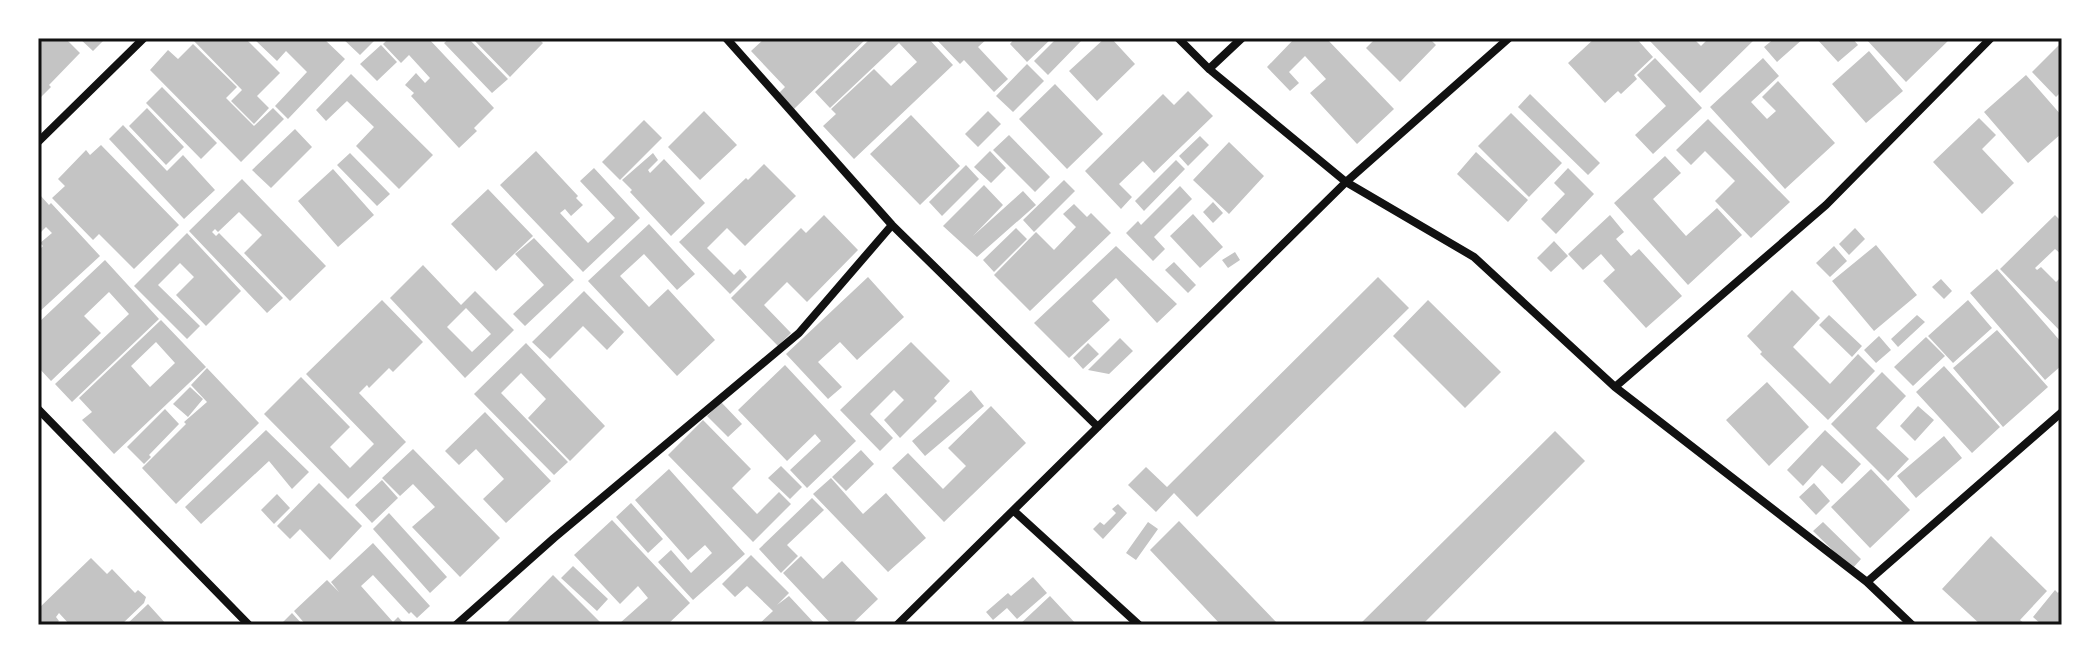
<svg xmlns="http://www.w3.org/2000/svg" width="2100" height="663" viewBox="0 0 2100 663" font-family="Rubik,sans-serif">
  <style>
    .building { fill: #c4c4c4; fill-rule: evenodd }
    .lines { fill: none; stroke-linecap: round; stroke-linejoin: round }
    .minor { stroke: #111; stroke-width: 8 }
    .neatline { fill: none; stroke: #111; stroke-width: 3 }
  </style>
  <rect width="100%" height="100%" fill="#fff"/>
  <path class="building" d="M38,38H65L80,53L49,85L51,87L38,100Z
    M79,38H106L93,51Z
    M191,38H245L280,73L257,96L269,108L254,124L231,101L242,90Z
    M253,38H323L345,59L288,119L275,106L307,72L286,51L277,61Z
    M342,38H377L360,55Z
    M389,38H428L494,108L474,128L477,131L459,148L411,96L414,93L405,85L416,73L425,83L430,78L409,55L401,63L383,44Z
    M450,38H468L508,79L492,93L444,43Z
    M472,38H538L543,43L510,77Z
    M765,38H867L794,109L778,94L785,87L751,51Z
    M871,38H928L953,65L854,159L823,126L836,114L831,109L874,69L891,86L917,62L899,43L830,108L815,92Z
    M935,38H988L978,47L1008,79L994,92L964,60L960,64Z
    M1015,38H1052L1027,62L1010,44Z
    M1057,38H1084L1048,75L1034,61Z
    M1105,38H1111L1135,64L1097,101L1069,71Z
    M1295,38H1326L1394,109L1357,144L1310,93L1326,79L1305,56L1289,72L1299,83L1290,91L1267,67Z
    M1376,38H1400L1403,41L1405,38H1429L1436,45L1400,82L1366,48Z
    M1595,38H1636L1653,57L1634,75L1637,79L1621,94L1618,91L1605,103L1568,63Z
    M1647,38H1693L1701,46L1709,38H1752L1754,40L1700,93Z
    M1775,38H1804L1777,62L1764,47Z
    M1816,38H1852L1858,45L1838,62Z
    M1865,38H1951L1906,82Z
    M2062,42V91L2056,97L2032,72Z
    M193,44L237,87L226,98L254,126L273,108L284,119L241,162L150,70L168,50L178,59Z
    M381,45L397,62L377,81L360,64Z
    M1869,51L1903,91L1866,123L1832,84Z
    M1655,58L1702,108L1653,154L1635,135L1666,106L1637,75Z
    M1763,58L1779,76L1751,102L1767,119L1776,111L1762,97L1778,81L1835,143L1785,189L1710,107Z
    M1027,64L1044,81L1013,112L996,96Z
    M351,74L433,155L399,189L356,146L374,127L347,101L326,121L316,110Z
    M2026,75L2062,116V133L2028,163L1984,112Z
    M1055,84L1103,134L1067,169L1019,119Z
    M162,87L217,143L201,159L146,103Z
    M1188,91L1213,116L1154,173L1143,161L1119,184L1132,197L1121,209L1085,171L1163,94L1174,105Z
    M1530,94L1600,163L1588,175L1518,107Z
    M147,108L184,147L166,165L129,126Z
    M704,111L737,145L700,180L668,147Z
    M988,111L1001,124L978,147L965,134Z
    M1511,113L1562,163L1529,197L1478,146Z
    M911,115L960,166L920,205L870,154Z
    M1979,118L1996,135L1982,149L2014,183L1982,214L1933,162Z
    M1708,119L1790,202L1751,238L1715,201L1735,181L1705,151L1691,165L1676,150Z
    M644,120L662,138L620,180L602,162Z
    M123,125L167,171L183,155L215,190L184,219L109,139Z
    M295,129L312,147L271,188L252,170Z
    M1009,135L1050,177L1035,192L993,150Z
    M1200,136L1209,145L1188,166L1179,156Z
    M1229,142L1264,176L1229,214L1193,180Z
    M101,145L179,225L134,269L99,234L93,240L52,198L65,186L58,179L86,150L90,155Z
    M536,151L578,196L576,198L583,205L571,216L565,209L560,213L588,243L615,218L580,181L594,168L640,218L583,272L500,185Z
    M990,151L1006,168L991,183L974,167Z
    M1476,152L1528,200L1508,222L1457,174Z
    M350,153L390,194L377,206L337,165Z
    M653,153L658,160L648,170L650,173L664,159L705,203L671,236L630,192L632,190L622,180Z
    M1665,156L1681,173L1653,199L1686,236L1717,208L1742,235L1688,285L1614,203Z
    M1176,160L1185,169L1144,211L1135,201Z
    M764,164L796,196L745,246L727,228L707,248L734,275L740,269L747,277L730,294L679,242L746,178L748,180Z
    M966,165L979,179L942,216L929,202Z
    M1568,168L1594,194L1556,234L1541,219L1565,194L1554,183Z
    M333,169L374,215L338,247L298,201Z
    M242,179L326,266L290,301L244,253L262,235L239,212L218,232L215,229L212,232L216,236L219,233L283,298L267,313L189,231Z
    M1064,180L1075,191L1034,232L1023,220Z
    M984,185L1003,205L973,236L1023,191L1036,205L977,257L943,226Z
    M1180,186L1192,199L1154,237L1165,249L1153,261L1126,233L1138,221L1141,225Z
    M488,189L533,236L496,271L451,224Z
    M40,195L49,205L51,203L100,256L38,313V251L43,246L40,243L52,233L46,227L38,235Z
    M1213,202L1223,213L1213,223L1203,212Z
    M1074,204L1087,217L1091,213L1111,233L1030,311L994,275L1036,232L1054,250L1076,227L1063,214Z
    M1193,214L1223,247L1200,268L1170,236Z
    M824,215L858,250L807,302L787,282L764,305L791,333L778,346L731,298L801,228L806,233Z
    M1610,215L1624,232L1616,239L1631,256L1639,249L1682,296L1646,328L1603,281L1615,270L1601,254L1583,270L1568,254Z
    M2055,215L2062,222V255L2055,249L2035,268L2037,270L2041,267L2056,282L2062,276V333L2000,269Z
    M649,224L695,274L677,290L644,254L620,276L649,307L668,289L715,340L677,376L588,281Z
    M1016,228L1027,239L994,272L983,260Z
    M1855,228L1865,239L1849,255L1839,244Z
    M187,233L241,291L206,326L176,295L194,277L180,263L158,285L200,326L187,339L134,286Z
    M534,238L574,280L525,326L513,314L544,285L515,254Z
    M1554,241L1568,256L1551,272L1537,258Z
    M1876,245L1917,295L1874,331L1832,281Z
    M1116,246L1177,304L1157,323L1116,278L1092,301L1110,320L1069,358L1034,323Z
    M1834,246L1847,261L1830,277L1816,263Z
    M1235,252L1240,260L1228,268L1222,260Z
    M105,260L159,319L72,402L55,384L129,314L109,292L84,316L101,333L51,381L38,367V323Z
    M1174,262L1196,285L1188,293L1165,270Z
    M423,265L461,305L475,291L514,330L465,378L390,298ZM466,308L491,334L472,352L447,327Z
    M1997,269L2062,343V365L2045,380L1970,293Z
    M868,277L904,317L857,360L840,342L818,362L842,387L828,399L786,354Z
    M1378,277L1409,308L1197,517L1174,493L1156,512L1128,485L1146,467L1167,487Z
    M1941,279L1952,291L1944,299L1932,287Z
    M1792,290L1820,318L1793,347L1830,384L1858,354L1875,371L1828,420L1760,354L1762,352L1747,336Z
    M584,291L624,332L607,350L583,326L550,359L532,342Z
    M382,300L423,342L393,372L389,368L369,388L367,385L359,393L406,442L348,499L264,414L301,377L350,427L330,447L350,468L374,444L306,374Z
    M1428,300L1501,372L1465,408L1393,336Z
    M1968,300L1992,328L1953,363L1928,336Z
    M1829,315L1862,346L1852,357L1819,325Z
    M1917,315L1925,322L1898,347L1891,339Z
    M161,320L206,367L114,454L82,420L92,412L79,398ZM156,342L175,363L150,387L131,366Z
    M1997,330L2048,387L2003,427L1953,368Z
    M1879,336L1891,350L1876,363L1864,350Z
    M1926,337L1945,356L1913,386L1894,367Z
    M1120,338L1133,351L1109,374L1088,370Z
    M911,342L950,381L934,398L937,401L900,438L884,420L904,400L894,390L870,414L893,438L880,451L840,410Z
    M526,343L605,426L570,461L528,418L546,399L521,373L501,393L568,462L554,475L474,394Z
    M1088,343L1099,354L1083,369L1073,358Z
    M785,365L856,441L807,488L790,470L821,441L815,434L787,461L738,410Z
    M1944,366L2000,427L1972,453L1916,392Z
    M207,368L259,423L176,504L142,468L186,424L184,422L207,402L191,385Z
    M1882,372L1906,396L1876,428L1909,459L1888,481L1831,424Z
    M1767,382L1809,427L1769,466L1726,420Z
    M190,387L203,399L188,417L173,404Z
    M971,390L984,406L925,456L912,441Z
    M721,402L742,424L728,437L707,416Z
    M991,406L1026,443L944,522L892,468L908,453L943,489L966,466L948,448Z
    M1918,406L1934,420L1915,441L1900,426Z
    M165,409L179,424L149,455L151,457L144,464L127,447Z
    M485,412L551,481L506,523L483,499L504,479L476,449L459,465L445,451Z
    M703,420L751,469L732,488L757,514L779,492L791,504L753,542L668,455Z
    M266,430L309,472L292,489L269,461L201,524L185,507Z
    M1825,430L1861,464L1842,484L1822,465L1803,486L1787,470Z
    M1555,431L1585,461L1422,625H1359Z
    M1944,436L1962,458L1916,498L1897,476Z
    M413,449L500,538L460,577L412,527L435,507L413,484L400,496L382,478Z
    M861,450L874,464L846,491L832,477Z
    M781,466L802,487L790,499L768,478Z
    M669,469L745,554L693,600L658,562L671,550L691,573L712,553L705,545L688,560L635,500Z
    M1871,469L1910,510L1870,548L1831,507Z
    M831,478L863,514L886,493L926,538L888,572L813,494Z
    M382,480L398,498L372,523L355,505Z
    M319,483L362,526L330,560L300,529L290,539L277,526Z
    M1814,483L1830,501L1816,515L1799,497Z
    M277,494L290,508L274,524L261,510Z
    M812,498L824,510L787,545L798,556L781,573L759,549Z
    M631,503L663,539L648,553L616,517Z
    M1118,504L1127,513L1103,539L1093,529L1100,522L1104,525L1116,513L1112,509Z
    M389,513L447,577L430,593L373,529Z
    M612,520L690,603L667,625H622L620,623L648,598L638,586L620,604L574,555Z
    M1179,521L1279,625H1221L1150,550Z
    M1148,522L1158,529L1136,560L1126,553Z
    M1823,522L1861,559L1852,569L1813,531Z
    M1991,536L2047,591L2020,620L2026,625H1981L1942,589Z
    M373,543L430,606L417,618L411,612L409,614L373,575L361,586L393,622L398,617L405,625H306L294,611L327,580L339,592L331,582Z
    M751,555L789,593L777,605L789,596L816,625H758L773,611L747,586L735,597L722,584Z
    M801,556L823,579L842,561L878,599L851,625H832L783,573Z
    M91,558L107,574L112,569L135,593L138,590L146,597L144,603L121,625H70L59,613L56,617L59,621L55,625H38V609Z
    M573,566L608,599L597,611L561,578Z
    M553,575L603,625H504Z
    M1033,577L1047,593L1017,619L1007,608L993,620L986,612L1008,593L1011,596Z
    M2062,587V625H2042L2033,617L2055,590L2058,593Z
    M1050,596L1077,625H1019Z
    M148,604L167,625H126Z
    M292,613L303,625H280Z"/>
  <g class="lines">
    <path class="minor" d="M726,38L892,225L1098,427
      M1178,38L1209,69L1346,182L1474,257L1615,387L1867,582L1912,625
      M1209,69L1242,38
      M38,142L144,38
      M1615,387L1826,205L1991,38
      M38,409L249,625
      M1014,511L1139,625
      M1867,582L2062,412
      M456,625L554,538L799,333L892,225
      M897,625L1346,182L1509,38"/>
  </g>
  <rect width="2100" height="663" fill="none" stroke="#ffffff" stroke-width="80"/>
  <rect x="40" y="40" width="2020" height="583" class="neatline"/>
</svg>
